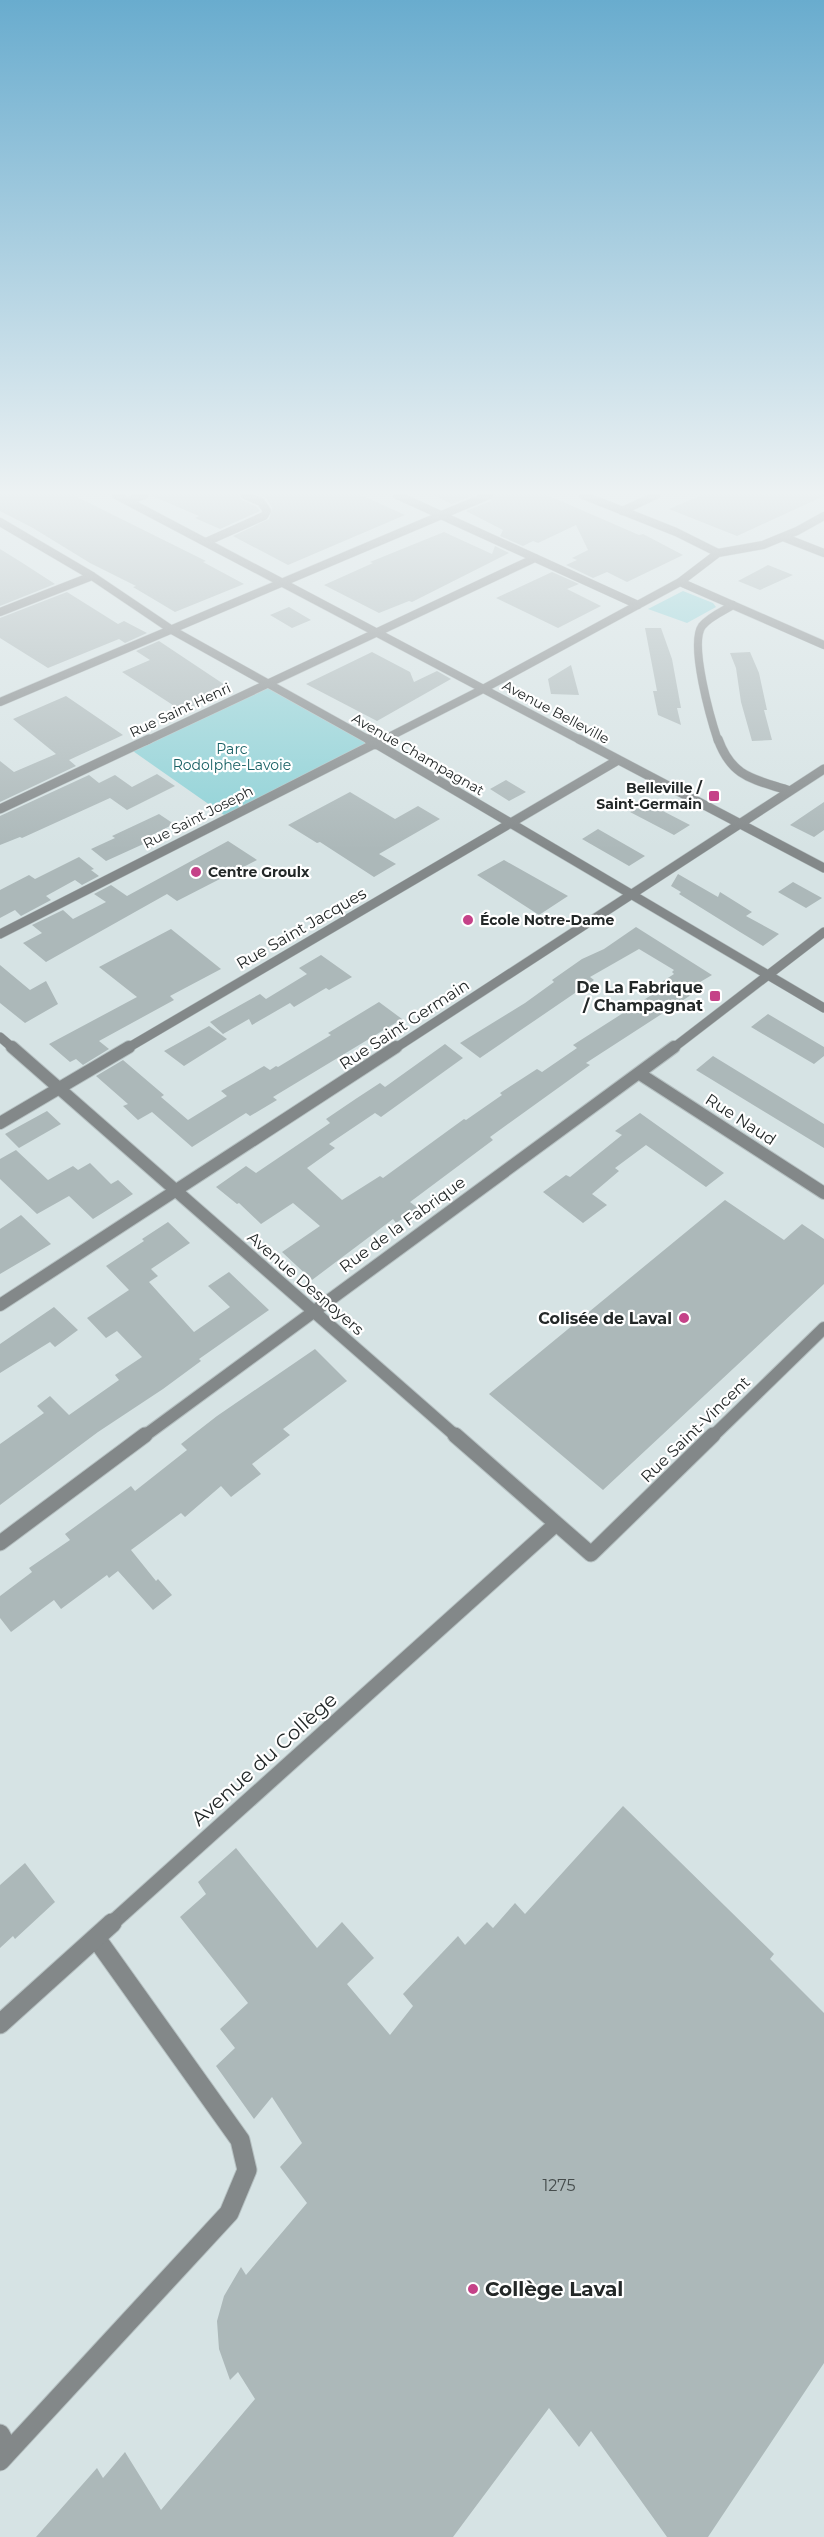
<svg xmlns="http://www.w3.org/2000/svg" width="824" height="2537" viewBox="0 0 824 2537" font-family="Montserrat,sans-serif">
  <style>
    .green { fill: #8dd1d6 }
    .building { fill: #acb8b9 }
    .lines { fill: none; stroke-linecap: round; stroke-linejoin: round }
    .lane-casing { stroke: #b6c1c2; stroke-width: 21 }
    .street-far4-casing { stroke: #b6c1c2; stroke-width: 9 }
    .street-far3-casing { stroke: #b6c1c2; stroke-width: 10 }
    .street-far2-casing { stroke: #b6c1c2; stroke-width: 14 }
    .street-far1-casing { stroke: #b6c1c2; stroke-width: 17 }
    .street-casing { stroke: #b6c1c2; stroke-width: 21 }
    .lane { stroke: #838889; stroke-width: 19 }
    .street-far4 { stroke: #838889; stroke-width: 8 }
    .street-far3 { stroke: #838889; stroke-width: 9 }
    .street-far2 { stroke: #838889; stroke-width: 12 }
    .street-far1 { stroke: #838889; stroke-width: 15 }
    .street { stroke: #838889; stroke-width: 19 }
    .poi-dot { fill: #c54288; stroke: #fff; stroke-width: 2 }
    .labels { text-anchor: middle; stroke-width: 4.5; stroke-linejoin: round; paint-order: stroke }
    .far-street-label { font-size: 14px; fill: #232828; stroke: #fff }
    .far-park-label { font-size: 14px; fill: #1a6165; stroke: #fff }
    .far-poi-label { font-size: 14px; font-weight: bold; fill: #232828; stroke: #fff; text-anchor: start }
    .street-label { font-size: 16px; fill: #232828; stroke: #fff }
    .poi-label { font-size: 16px; font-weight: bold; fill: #232828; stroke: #fff; text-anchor: end }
    .near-number-label { font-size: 16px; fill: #454c4c }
    .near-street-label { font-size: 20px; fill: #232828; stroke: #fff }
    .near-poi-label { font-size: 20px; font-weight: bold; fill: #232828; stroke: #fff; text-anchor: start }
  </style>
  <rect width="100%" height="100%" fill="#d6e3e4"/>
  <path class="green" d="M683,591L713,603L716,607L687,623L648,609Z
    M268,683L375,743L227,817L130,749Z"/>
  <path class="building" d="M0,495H73L206,561L203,562L244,584L175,612L133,587L136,586L90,563L33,528L0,511Z
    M150,495H239L242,500L257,507L260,511L220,529L195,518L199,516Z
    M259,495H361L405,515L288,565L233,536L269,519L272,508L266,498Z
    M433,495H474L452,504Z
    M495,495H547L639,535L643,534L683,555L627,582L607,572L593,578L566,565L577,560L572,558L588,550L576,525L538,543L533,541L523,546L500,536L503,530L466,511L491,501Z
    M702,495H824V496L737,536L669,509Z
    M444,532L492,554L495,546L509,553L412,602L409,601L379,613L324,585L373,563L370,562Z
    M0,549L21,562L55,584L0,606Z
    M768,565L793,575L760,590L738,581Z
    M552,572L579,584L567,589L601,606L558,628L496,598Z
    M67,592L118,624L124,621L147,633L125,643L119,639L48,668L0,638V618Z
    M289,607L311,620L292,628L270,615Z
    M645,628H661L672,659L681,708H677L681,725L658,715L653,691H657Z
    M159,641L231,689L182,711L122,672L150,660L136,651Z
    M372,652L410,672L414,682L437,671L451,679L377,721L306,684Z
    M750,652L759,673L767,710H764L772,740L752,741L741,702L736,668L730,653Z
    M571,665L579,695L551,694L548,679Z
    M66,696L123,735L69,760L76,766L0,802V761L14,772L56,754L13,719Z
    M157,774L175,786L127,810L110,798L22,838L20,837L0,845V816L89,775L99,783L115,775L132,787Z
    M506,780L526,792L509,801L490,789Z
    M350,792L395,819L418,806L440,819L379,854L396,864L374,877L320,842L317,843L288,825Z
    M648,802L659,809L690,825L674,835L630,812Z
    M824,802V830L814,837L790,825Z
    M159,814L174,824L146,838L150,841L106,861L91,849L115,838L112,836Z
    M598,829L645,856L629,866L582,839Z
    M228,841L257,860L177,901L167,894L46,962L23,943L42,933L32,925L63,910L73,919L106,902L94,894L111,885L127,896Z
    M79,857L94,869L91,870L99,876L82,885L75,880L46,896L51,900L21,916L15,910L0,918V890L29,875L35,879Z
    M504,860L568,896L539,915L477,875Z
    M678,874L718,897L720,892L752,912L746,916L779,934L763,946L740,932L679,894L681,892L671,886Z
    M793,882L822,898L806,908L778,892Z
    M636,927L712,975L685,991L691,995L586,1063L590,1065L490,1137L493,1140L410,1202L418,1208L396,1223L393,1219L312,1280L282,1252L320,1226L293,1203L261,1224L239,1203L237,1204L216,1187L246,1166L256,1173L330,1123L326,1119L357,1098L380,1083L385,1087L445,1044L463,1058L381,1117L375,1113L329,1144L335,1148L307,1168L342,1200L380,1176L383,1178L464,1119L466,1120L502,1095L500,1093L537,1069L542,1072L577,1048L573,1045L653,994L648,991L674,974L672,972L674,970L639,949L590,977L594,980L480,1058L460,1043L525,1003L554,982L552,980L582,959L604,949Z
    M171,929L221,969L170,996L174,1000L99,1041L109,1049L83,1065L76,1059L70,1062L49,1044L137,997L99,967Z
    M321,955L352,977L329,990L326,988L294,1007L290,1003L252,1025L249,1019L223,1034L210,1022L260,994L266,999L307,974L299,968Z
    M0,965L30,990L46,981L58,1004L25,1023L0,1003Z
    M379,1002L402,1019L273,1097L277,1100L250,1116L246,1113L192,1147L152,1112L138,1120L123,1106L128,1104L96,1076L123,1060L164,1095L161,1097L188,1120L227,1096L221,1091L264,1066L270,1070L276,1066L278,1067L331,1035L328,1033Z
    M768,1014L824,1047V1056L814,1064L751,1027Z
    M209,1026L227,1039L184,1066L164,1051Z
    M713,1056L824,1124V1148L696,1070Z
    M47,1111L61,1124L19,1148L5,1134Z
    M640,1113L724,1173L706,1187L646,1145L615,1168L619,1171L592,1194L607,1205L583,1223L543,1192L566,1175L570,1177L622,1135L615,1131Z
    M16,1150L48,1180L73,1166L78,1170L90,1163L111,1184L118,1180L133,1194L93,1219L69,1196L37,1214L0,1179V1159Z
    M725,1200L784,1240L802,1224L824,1239V1284L603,1490L489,1394Z
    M21,1215L51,1244L0,1274V1229Z
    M168,1222L190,1243L151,1269L158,1276L149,1282L194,1332L230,1307L208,1286L229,1272L269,1310L199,1359L201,1361L163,1389L98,1432L0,1505V1444L44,1413L37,1406L50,1396L69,1415L119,1380L115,1375L142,1357L117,1331L106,1338L87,1318L129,1290L106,1266L144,1241L142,1239Z
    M54,1307L78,1330L55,1347L50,1342L0,1373V1344Z
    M315,1349L347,1381L283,1429L290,1435L252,1464L261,1474L231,1497L221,1486L185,1517L181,1513L131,1550L156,1581L158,1579L172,1595L153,1610L118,1571L109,1578L107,1575L61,1609L54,1600L11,1632L0,1618V1596L32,1572L29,1568L70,1540L65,1534L131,1486L135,1491L187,1450L181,1444L217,1416Z
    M623,1806L774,1954L770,1959L824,2013V2363L708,2537H667L591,2431L579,2447L549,2408L453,2537H36L97,2468L103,2478L125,2452L161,2510L255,2399L238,2372L230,2380L219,2349L217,2321L224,2296L241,2267L246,2275L307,2203L280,2167L302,2143L272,2097L254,2119L216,2066L235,2048L220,2029L248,2003L180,1917L206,1894L198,1882L236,1848L317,1948L342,1922L374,1958L347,1984L390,2035L413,2006L403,1994L458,1936L465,1945L487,1922L493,1928L515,1903L525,1914Z
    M25,1863L55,1902L15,1939L13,1936L0,1948V1885Z"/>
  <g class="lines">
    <g class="lane-casing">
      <path id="lane" d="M0,2434L9,2451
        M0,2461L229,2213L247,2170L240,2140L96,1938"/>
    </g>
    <g class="street-far4-casing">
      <path id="street-far4" d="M116,495L582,741
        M397,495L638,605
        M583,495L676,532L718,553
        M128,501L144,495
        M622,511L656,495
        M0,522L92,576L172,630L371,741
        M783,537L824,553
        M206,542L264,516L267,511L261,502L245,495
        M680,582L824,645
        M0,612L92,576
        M0,702L489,495
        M146,741L535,558
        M381,741L483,689L680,582L718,553L763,545L797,531L824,516
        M718,741C711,720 689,644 702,626C709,617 723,611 733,605"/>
    </g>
    <g class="street-far3-casing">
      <path id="street-far3" d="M368,739L824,1008
        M579,739L824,868
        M718,739C732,778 754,779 790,791
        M0,809L149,739
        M0,934L384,739
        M0,1037L14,1049
        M126,1049L618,760
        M394,1049L824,769
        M672,1049L824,932"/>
    </g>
    <g class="street-far2-casing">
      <path id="street-far2" d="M12,1047L457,1437
        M640,1074L824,1193
        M0,1123L129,1047
        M0,1305L396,1047
        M143,1437L674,1047
        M712,1437L824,1328"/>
    </g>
    <g class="street-far1-casing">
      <path id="street-far1" d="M455,1435L591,1554L713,1435
        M0,1543L145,1435
        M111,1924L556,1524"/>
    </g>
    <g class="street-casing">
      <path id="street" d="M0,2024L112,1923"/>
    </g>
    <use href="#lane" class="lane"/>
    <use href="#street-far4" class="street-far4"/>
    <use href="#street-far3" class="street-far3"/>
    <use href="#street-far2" class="street-far2"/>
    <use href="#street-far1" class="street-far1"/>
    <use href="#street" class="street"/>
  </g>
  <linearGradient id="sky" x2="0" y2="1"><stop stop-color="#69acce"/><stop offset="0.58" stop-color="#edf2f3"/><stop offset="1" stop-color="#edf2f3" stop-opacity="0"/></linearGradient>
  <rect width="824" height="850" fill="url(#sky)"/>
  <g class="poi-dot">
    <rect x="708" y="790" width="12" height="12" rx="3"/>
    <circle cx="196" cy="872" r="6"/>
    <circle cx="468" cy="920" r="6"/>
    <rect x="709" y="990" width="12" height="12" rx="3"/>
    <circle cx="684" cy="1318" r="6"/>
    <circle cx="473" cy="2289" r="6"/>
  </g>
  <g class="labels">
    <g class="far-street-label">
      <text transform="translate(180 710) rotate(-25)" y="5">Rue Saint Henri</text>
      <text transform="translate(556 712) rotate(28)" y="5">Avenue Belleville</text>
      <text transform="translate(418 754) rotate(30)" y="5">Avenue Champagnat</text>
      <text transform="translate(198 817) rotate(-27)" y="5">Rue Saint Joseph</text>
    </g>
    <g class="far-park-label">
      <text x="232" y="754">Parc<tspan x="232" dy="16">Rodolphe-Lavoie</tspan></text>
    </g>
    <g class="far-poi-label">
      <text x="702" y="793" text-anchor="end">Belleville /<tspan x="702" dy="16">Saint-Germain</tspan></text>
      <text x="208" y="877">Centre Groulx</text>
      <text x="480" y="925">École Notre-Dame</text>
    </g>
    <g class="street-label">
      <text transform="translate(301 928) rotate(-30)" y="6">Rue Saint Jacques</text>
      <text transform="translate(404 1024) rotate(-33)" y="6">Rue Saint Germain</text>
      <text transform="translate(741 1119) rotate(33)" y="6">Rue Naud</text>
      <text transform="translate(402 1224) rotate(-36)" y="6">Rue de la Fabrique</text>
      <text transform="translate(306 1283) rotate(41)" y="6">Avenue Desnoyers</text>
      <text transform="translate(695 1429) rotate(-44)" y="6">Rue Saint-Vincent</text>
    </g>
    <g class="poi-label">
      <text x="703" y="993">De La Fabrique<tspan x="703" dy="18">/ Champagnat</tspan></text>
      <text x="672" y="1324">Colisée de Laval</text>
    </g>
    <g class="near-number-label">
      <text x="559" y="2191">1275</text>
    </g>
    <g class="near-street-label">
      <text transform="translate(264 1759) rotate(-42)" y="7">Avenue du Collège</text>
    </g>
    <g class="near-poi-label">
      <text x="485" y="2296">Collège Laval</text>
    </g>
  </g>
</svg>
